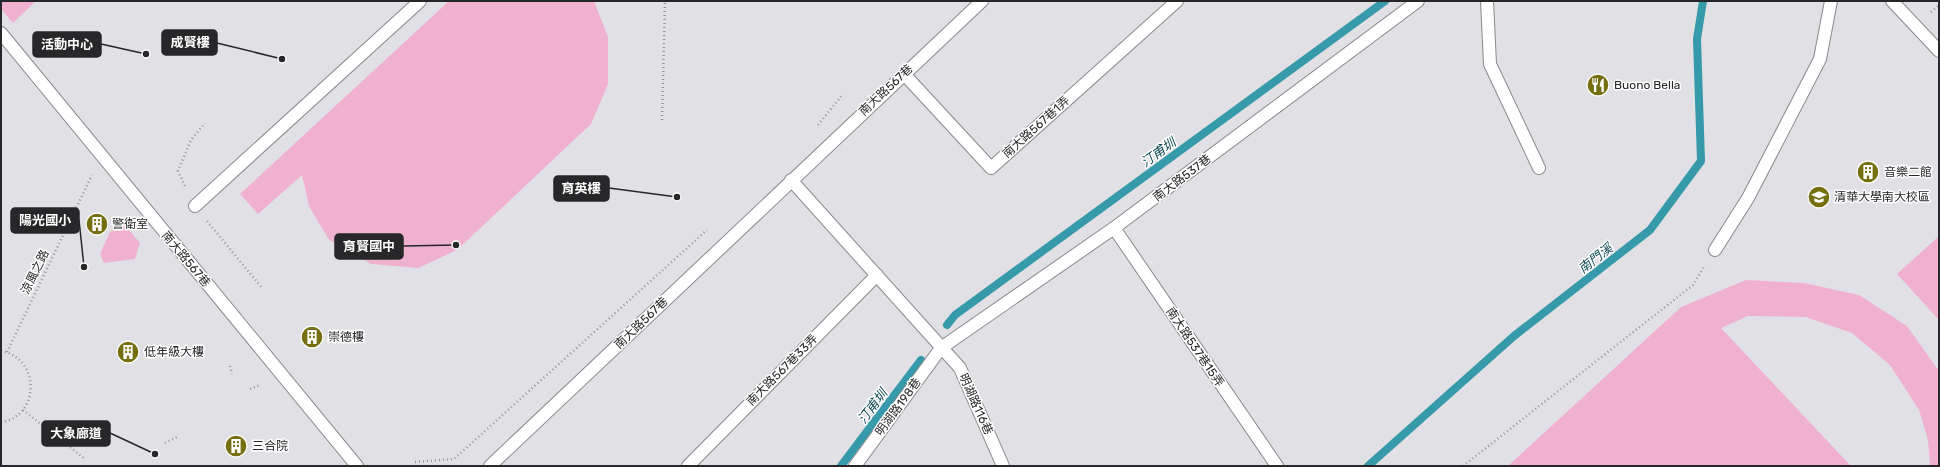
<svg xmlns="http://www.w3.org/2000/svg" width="1940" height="467" viewBox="0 0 1940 467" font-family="Rubik,'Noto Sans TC',sans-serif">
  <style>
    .green { fill: #f0b1ce }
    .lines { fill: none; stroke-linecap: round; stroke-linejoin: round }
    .stream { stroke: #379aaa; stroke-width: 8 }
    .lane-casing { stroke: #89898c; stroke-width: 14 }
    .path { stroke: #949497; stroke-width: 2.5; stroke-dasharray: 1 3; stroke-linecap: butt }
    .lane { stroke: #fff; stroke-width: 12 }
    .labels { text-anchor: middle; stroke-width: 3; stroke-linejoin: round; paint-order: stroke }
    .poi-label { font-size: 12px; fill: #272729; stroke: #fff; text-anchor: start }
    .street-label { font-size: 12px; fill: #272729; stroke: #fff }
    .water-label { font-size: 13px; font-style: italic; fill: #0c4750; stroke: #fff }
    .leader { fill: none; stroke: #272729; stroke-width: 1.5 }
    .callout-dot { fill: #272729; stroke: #fff; stroke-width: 1.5 }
    .callout { fill: #272729; stroke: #272729; stroke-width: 1.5 }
    .callout-label { font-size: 13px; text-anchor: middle; font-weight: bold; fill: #fff }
  </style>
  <rect width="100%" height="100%" fill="#e1e1e5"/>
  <path class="green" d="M1,1H36L13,23L1,9Z
    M449,1H594L608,37V84L591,124L457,250L418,268L371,264L329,240L309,206L302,175L258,214L240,194Z
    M125,225L140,243L135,259L104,263L100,254L110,232Z
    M1939,236V320L1897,274Z
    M1746,280L1804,283L1859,295L1907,326L1939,371V466H1930L1928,440L1919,410L1890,365L1852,333L1806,317L1748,316L1721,328L1851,466H1508L1681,307Z"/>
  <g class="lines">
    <path class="stream" d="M947,325L955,315L1385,1
      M841,466L921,360
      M1368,466L1514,336L1650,230L1701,161L1697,39L1703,1"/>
    <g class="lane-casing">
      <path id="lane" d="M1487,1L1490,64L1539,168
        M1892,1L1939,51
        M1,33L357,466
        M904,74L991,168L1177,1
        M791,180L960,368L1003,466
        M195,206L420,1
        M1114,228L1277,466
        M1715,250L1748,198L1820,59L1831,1
        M490,466L982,1
        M688,466L877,275
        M855,466L941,348L1114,228L1418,1"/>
    </g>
    <path class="path" d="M1931,12L1939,5
      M662,120L665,1
      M818,125L843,94
      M185,186L178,171L191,140L205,123
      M207,221L262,288
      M1,351C41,358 40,417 1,422
      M7,352L92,175
      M230,366L232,374
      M250,389L260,385
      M23,410L85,459
      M165,443L177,437
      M415,462L454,459L707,230
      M1463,466L1693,285L1705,265"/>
    <use href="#lane" class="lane"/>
  </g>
  <defs>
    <g id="restaurant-disc" transform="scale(1.15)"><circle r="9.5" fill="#756f10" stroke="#fff"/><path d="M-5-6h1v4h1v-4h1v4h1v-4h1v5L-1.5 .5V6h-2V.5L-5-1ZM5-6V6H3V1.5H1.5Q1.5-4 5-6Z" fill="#fff"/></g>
    <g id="building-disc" transform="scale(1.15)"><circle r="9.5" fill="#756f10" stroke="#fff"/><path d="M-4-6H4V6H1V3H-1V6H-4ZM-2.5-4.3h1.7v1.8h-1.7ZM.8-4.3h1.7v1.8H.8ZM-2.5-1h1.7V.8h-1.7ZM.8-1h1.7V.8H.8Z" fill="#fff"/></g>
    <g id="university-disc" transform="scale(1.15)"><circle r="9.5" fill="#756f10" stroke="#fff"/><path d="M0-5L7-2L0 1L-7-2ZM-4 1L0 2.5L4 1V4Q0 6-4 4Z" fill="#fff"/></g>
  </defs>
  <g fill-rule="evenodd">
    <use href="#restaurant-disc" x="1598" y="85"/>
    <use href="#building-disc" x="1868" y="172"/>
    <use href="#university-disc" x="1819" y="197"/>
    <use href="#building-disc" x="97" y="224"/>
    <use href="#building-disc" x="312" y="337"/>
    <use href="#building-disc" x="128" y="352"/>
    <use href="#building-disc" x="236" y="446"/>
  </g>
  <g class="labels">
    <g class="poi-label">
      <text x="1614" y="89">Buono Bella</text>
      <text x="1884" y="176">音樂二館</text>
      <text x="1834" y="201">清華大學南大校區</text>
      <text x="112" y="228">警衛室</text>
      <text x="328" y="341">崇德樓</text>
      <text x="144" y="356">低年級大樓</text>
      <text x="252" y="450">三合院</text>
    </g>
    <g class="street-label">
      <text transform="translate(886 90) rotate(-43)" y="4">南大路567巷</text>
      <text transform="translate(1036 127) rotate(-42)" y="4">南大路567巷1弄</text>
      <text transform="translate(1182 178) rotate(-37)" y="4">南大路537巷</text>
      <text transform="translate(186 259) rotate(50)" y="4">南大路567巷</text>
      <text transform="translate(35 272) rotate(-64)" y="4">涼風之路</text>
      <text transform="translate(641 323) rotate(-44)" y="4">南大路567巷</text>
      <text transform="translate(1195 347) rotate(56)" y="4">南大路537巷15弄</text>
      <text transform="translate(782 370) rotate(-45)" y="4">南大路567巷33弄</text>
      <text transform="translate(976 404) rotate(66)" y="4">明湖路116巷</text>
      <text transform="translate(898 407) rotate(-54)" y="4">明湖路198巷</text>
    </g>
    <g class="water-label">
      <text transform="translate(1158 152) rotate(-36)" y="5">汀甫圳</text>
      <text transform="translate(1595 258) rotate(-38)" y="5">南門溪</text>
      <text transform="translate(872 406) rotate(-53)" y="5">汀甫圳</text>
    </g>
  </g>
  <path class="leader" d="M282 59L217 43M146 54L101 44M677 197L609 188M84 267L79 220M456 245L403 246M155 454L110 433"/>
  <g class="callout-dot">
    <circle cx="282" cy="59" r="4"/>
    <circle cx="146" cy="54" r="4"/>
    <circle cx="677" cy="197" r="4"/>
    <circle cx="84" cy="267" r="4"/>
    <circle cx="456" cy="245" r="4"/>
    <circle cx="155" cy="454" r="4"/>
  </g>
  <g class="callout">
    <rect x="162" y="30" width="55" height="25" rx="4"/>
    <rect x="33" y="32" width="68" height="25" rx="4"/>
    <rect x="554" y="176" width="55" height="25" rx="4"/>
    <rect x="11" y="208" width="68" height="25" rx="4"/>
    <rect x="335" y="234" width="68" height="25" rx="4"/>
    <rect x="42" y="421" width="68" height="25" rx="4"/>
  </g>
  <g class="callout-label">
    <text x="190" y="47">成賢樓</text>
    <text x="67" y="49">活動中心</text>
    <text x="581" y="193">育英樓</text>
    <text x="45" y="225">陽光國小</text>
    <text x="369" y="251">育賢國中</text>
    <text x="76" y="438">大象廊道</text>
  </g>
  <rect width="1940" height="467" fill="none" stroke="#272729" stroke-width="4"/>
</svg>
